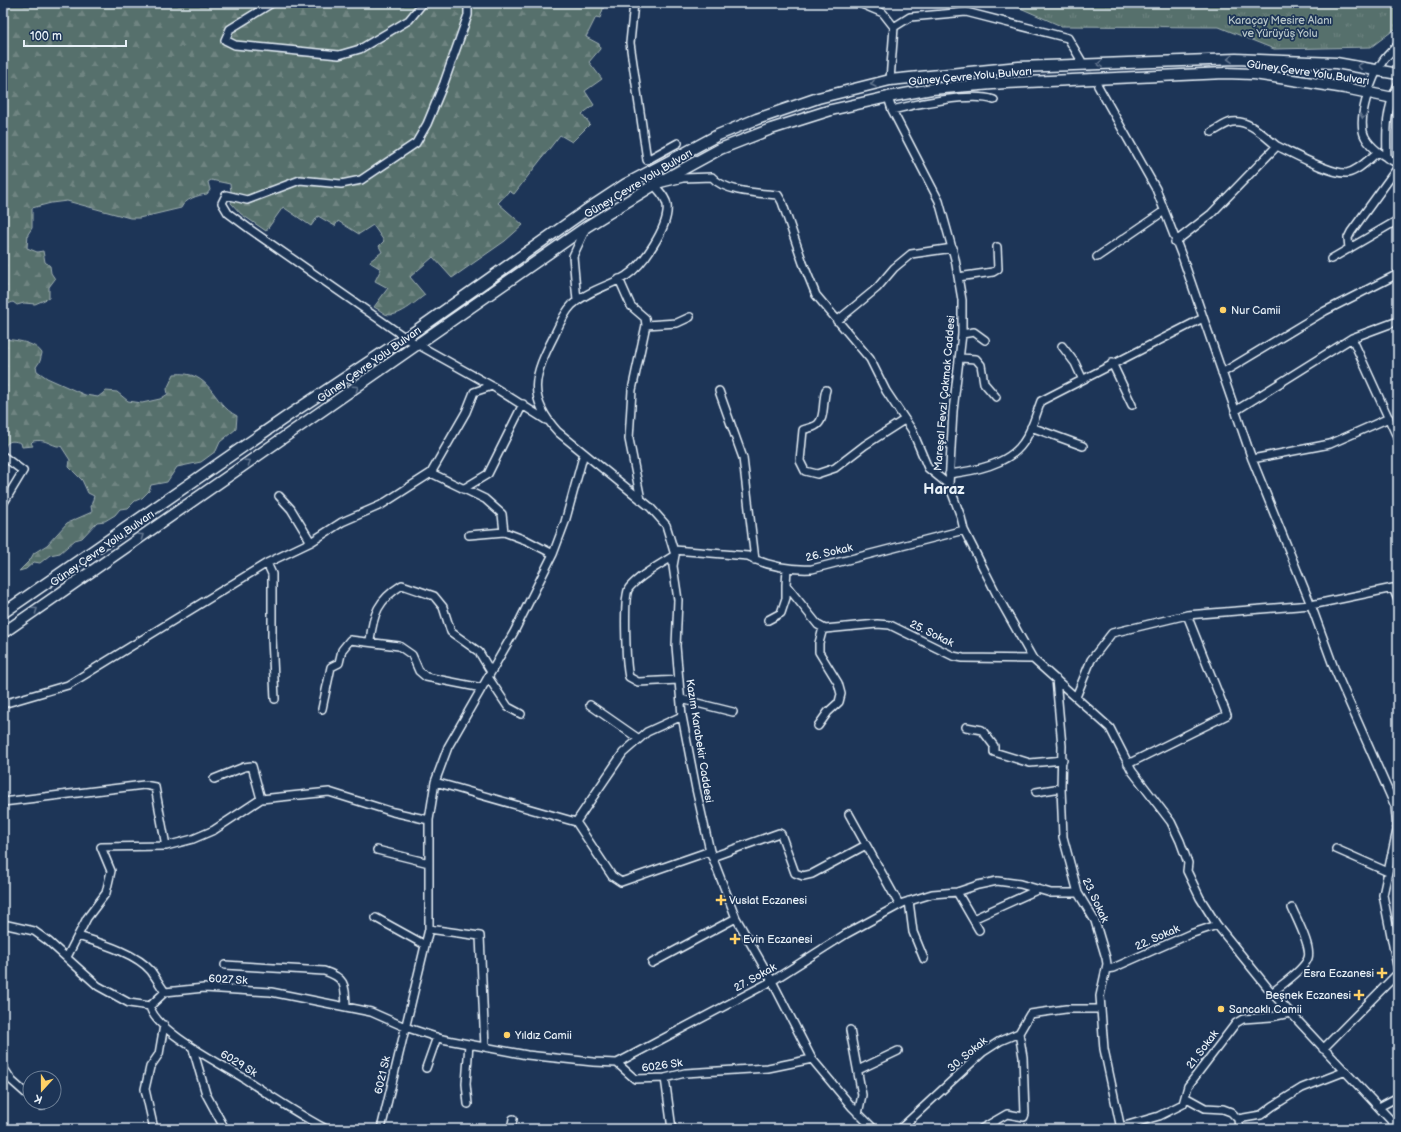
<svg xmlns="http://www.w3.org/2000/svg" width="1401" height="1132" viewBox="0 0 1401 1132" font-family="'Balsamiq Sans',sans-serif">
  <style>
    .grass { fill: url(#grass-tufts); stroke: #a0b0b2 }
    .forest { fill: url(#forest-firs); stroke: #a0b0b2 }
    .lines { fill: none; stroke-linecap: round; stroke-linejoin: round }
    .minor-tunnel { stroke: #3b516f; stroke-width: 7; stroke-dasharray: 7 3.5; stroke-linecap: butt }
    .minor-casing { stroke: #e8f1f8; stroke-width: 10 }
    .highway-casing { stroke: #e8f1f8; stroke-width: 13 }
    .minor { stroke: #1d3557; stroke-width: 7 }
    .highway { stroke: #1d3557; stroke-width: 10 }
    .oneway { stroke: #64778f }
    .poi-dot { fill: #ffd166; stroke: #1d3557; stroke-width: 1.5 }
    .labels { text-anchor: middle; stroke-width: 3.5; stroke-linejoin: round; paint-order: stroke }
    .park-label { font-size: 11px; fill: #b5c4c7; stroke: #1d3557 }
    .street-label { font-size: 11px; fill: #e8f1f8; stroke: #1d3557 }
    .poi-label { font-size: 11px; fill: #e8f1f8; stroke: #1d3557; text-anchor: start }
    .district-label { font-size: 15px; font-weight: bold; fill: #e8f1f8; stroke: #1d3557 }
  </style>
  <defs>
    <pattern id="grass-tufts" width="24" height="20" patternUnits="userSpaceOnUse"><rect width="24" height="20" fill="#57706c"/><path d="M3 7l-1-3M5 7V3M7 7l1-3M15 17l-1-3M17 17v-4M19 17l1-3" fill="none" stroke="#6f8582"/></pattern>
    <pattern id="forest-firs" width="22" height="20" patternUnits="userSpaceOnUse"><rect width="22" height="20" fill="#57706c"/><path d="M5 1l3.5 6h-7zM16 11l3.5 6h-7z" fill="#6f8582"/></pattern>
  </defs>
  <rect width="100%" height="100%" fill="#1d3557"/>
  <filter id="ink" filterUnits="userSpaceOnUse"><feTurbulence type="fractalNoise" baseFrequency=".025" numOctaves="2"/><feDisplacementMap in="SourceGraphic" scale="8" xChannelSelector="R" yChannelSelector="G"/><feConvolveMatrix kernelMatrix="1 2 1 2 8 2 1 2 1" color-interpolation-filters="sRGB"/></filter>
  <g filter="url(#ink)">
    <path class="grass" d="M1009,3H1398V30L1395,29L1371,47L1274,49L1219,27L1061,26Z"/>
    <path class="forest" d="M3,3H605L600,18L596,17L586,37L599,44L600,49L589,62L602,79L585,91L594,105L582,114L590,124L572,142L560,135L514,194L509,191L498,203L523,225L505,241L452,278L433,257L410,277L425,295C416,301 398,319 385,314C382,312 378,309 374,307L388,288L375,281L381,269L371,263L370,261L382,252L379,246L384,241L373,225L359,234L338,221L335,226L318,216L311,226L283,207L266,231L241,214L231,203L232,199L230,184L211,180L208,182L210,190L207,194C198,195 185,199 181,208L139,218H130L67,201L51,203L32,208V228L28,234L27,248L37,252L43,251L45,262L50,266L51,273L55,279L49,287V298L35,304L24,303L17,305L13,302L3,306Z
      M3,339C15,340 35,342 42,353L40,361L36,367L37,371L47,378L85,395L98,397L106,391L117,392L128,401L142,403L160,399L168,394L167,389L174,374C212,370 211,403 237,416L236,429L220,442L216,451L201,462L177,467L167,482L151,485L149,491L142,498L135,501L128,508L120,509L115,515L105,521L97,522L82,538L75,540L60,553L50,555L40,563L34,562L26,569L19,571L30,560L34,553L47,545L67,523L92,512L91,506L94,496L88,493L82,480L69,467L70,460L61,446H57C47,443 45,439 33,441L31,443L33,446L22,447L21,443C15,441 8,439 5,447L3,446Z"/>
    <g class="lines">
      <path class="minor-tunnel" d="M1081,61L1094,81"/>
      <g class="minor-casing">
        <path id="minor" d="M272,3L230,29L225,40L235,45L339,55L360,49L409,20L423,3
          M468,3V15L444,83L427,124L416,143L361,180L341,184L300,180L247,200L226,195L222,203L228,213L251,230L406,338L492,386L546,420
          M634,3L630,43L647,160L678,143
          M859,3L883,13L894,27
          M1398,45C1393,50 1387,55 1383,61C1372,76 1356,119 1365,137C1372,150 1386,157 1398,164
          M890,80L894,27L910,17L966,12L1068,38L1081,60
          M1098,86L1156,189L1183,259L1252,459L1311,605L1334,668L1395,806L1397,830L1383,895L1398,971
          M888,97L892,110L939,201L955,259L962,300V334L953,411L949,485L961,517L964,530L998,597L1033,659L1110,728L1132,771L1171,822L1180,841L1188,863L1187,871L1200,898L1217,925L1272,993L1398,1128
          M892,110C915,104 972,92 994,100
          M1212,132C1218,129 1226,123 1232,122C1249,119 1265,137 1277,146
          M1387,158C1386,129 1386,110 1398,84
          M1175,242L1211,214L1277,146C1292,153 1332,175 1347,173C1358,171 1369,159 1378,152
          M1349,249L1348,238L1351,232L1398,167
          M1097,257L1164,211
          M1331,259L1398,220
          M958,277L993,272L998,269L997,247
          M619,279L631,306L645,318L646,325L632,390L629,439L641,500
          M577,301L573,256L586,228
          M837,321L877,288L894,268L911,254L953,248
          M646,325L677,323L690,317
          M962,334L974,332L985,340
          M1352,338L1398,439
          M1062,346L1075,363L1082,378
          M960,358L976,359L981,365L984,383L996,397
          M1112,363L1132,405
          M1222,373L1325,311L1398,274
          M826,390C822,401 826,421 815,426C812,428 807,428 803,430L800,461L805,471L817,474L835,468L865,445L904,420
          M719,391L743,458L755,560
          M1235,411L1352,338L1398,321
          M1031,427L1083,446
          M3,456L23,471L3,504
          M1252,459L1330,444L1389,418
          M431,473L485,499L502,514L504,532
          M949,474C973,471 1008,465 1023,443C1032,431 1036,414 1041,401L1203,318
          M463,489L488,474L523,404
          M279,496L291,509L311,542
          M469,535L504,532L528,541L553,554
          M674,550L748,556C766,566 791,570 812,569L964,530
          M675,555C660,565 641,574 629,588C623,596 626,665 629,677L638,682L679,680
          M267,563L272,574V638L275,699
          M787,568L786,585L818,625L825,629L877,624L890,625L953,656L963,658L1033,659
          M768,620L781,613L786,598V585
          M370,641C373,614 378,600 402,585L434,596L443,607L451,632L479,652L491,672
          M488,677L508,707L521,714
          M1056,679L1062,746L1061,788L1063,837L1078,893L1095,921L1106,958L1107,964L1100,996L1104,1049L1121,1129
          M1076,697L1091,660L1112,633L1187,615L1311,605L1393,588L1398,600
          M681,699L733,712
          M3,704L68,685L267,563L311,542L342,522L381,505L431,473L466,412L474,392L492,386
          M590,705L639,739
          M322,709L331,667L339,663L342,650L350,640L399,646L412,655L419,671L426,677L482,688
          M818,726L828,712L839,702L841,694L838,683L819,652V643L823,628
          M966,727L982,730L994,746V752L1030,763L1063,760
          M1128,764L1227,715L1187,615
          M214,779L244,767L252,766L261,799
          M435,782L576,822L612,876L621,882L710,851
          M1036,792L1061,788
          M3,802L144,785L155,787L166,846
          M849,814L899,904
          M576,822L623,753L647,732L682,716
          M1336,849L1388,872
          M377,850L429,863
          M712,857L779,833L781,834L795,873L803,876L812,874L866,845
          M957,892L979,930
          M909,901L913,932L924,959
          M376,918L425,945
          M973,919L1037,890
          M3,924L34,931L48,941L98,986L129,1003L150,1006L165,992L204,988L271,992L371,1012L405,1027L442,1039L527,1055L593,1062L617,1063L635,1079L665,1078L685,1073L768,1068L812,1059
          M429,929L480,936L485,1047
          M78,936C100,943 136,953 151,971C156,978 160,985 165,992
          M67,957L87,918L106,893L111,871L101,847L166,846L193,839L214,830L261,799L329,792L393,812L429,820
          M652,963L736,918
          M225,965L324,971C346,978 345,985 346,1007
          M1106,969L1113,968L1190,934L1217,925
          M1272,993C1282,984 1304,970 1308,958C1312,947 1296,918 1292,908
          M150,1006C153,1030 225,1066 245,1079C272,1097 298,1114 326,1129
          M850,1030L862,1095L858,1114
          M193,1049L206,1094L225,1129
          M1323,1049L1398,973
          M617,1063L772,981L846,934L903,903L932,894L957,892L978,885L997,881L1020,884L1051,893H1078
          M3,1067L12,1081L30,1097
          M426,1068L437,1037
          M858,1070L898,1051
          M665,1078L672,1129
          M1185,1097L1205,1108L1223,1109L1231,1112L1238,1119L1239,1129
          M36,1102L42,1106
          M468,1104L466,1084L469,1044
          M1379,1107L1398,1097
          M1238,1119L1261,1115L1273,1106L1302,1088L1346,1071
          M1121,1127L1159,1116L1183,1104L1188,1086L1236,1023L1243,1019L1271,1017L1290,1013
          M154,1129L145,1089L150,1067L159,1054L164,1025
          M381,1129L429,929V820L435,782L448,747L514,632L553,554L565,522L584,453
          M511,1129L513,1119
          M860,1129L869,1125
          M874,1129L852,1107L812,1059L772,981L736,918L710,851L696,789L682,716L676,646L678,600L673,566L675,555L666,525L650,507L558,432C526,397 534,375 554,336C559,325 564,313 572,305C587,291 609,286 626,276C643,265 670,226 667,205C666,197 659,191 654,185L683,178L712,177C724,192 759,193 778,195L782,202L803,263L816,295L870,359L886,391L912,430L928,468L949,485
          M900,1129L983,1052L1000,1041L1019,1033L1030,1014L1066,1009H1100
          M981,1129L1007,1114L1024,1117L1025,1114L1023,1057L1019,1033"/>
      </g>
      <g class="highway-casing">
        <path id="highway" d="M3,613L292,413L414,332L585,211L626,184L668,162L718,135L757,119L818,98L890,80L1019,67L1236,59L1336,63L1398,74
          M3,633L586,227L654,185L720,149L771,129L831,110L888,97L932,89L1005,83L1225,73L1254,74L1345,88L1398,99"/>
      </g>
      <use href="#minor" class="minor"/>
      <use href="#highway" class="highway"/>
    </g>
    <defs><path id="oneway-chevron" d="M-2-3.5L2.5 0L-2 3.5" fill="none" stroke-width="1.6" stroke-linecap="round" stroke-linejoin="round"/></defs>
    <g class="oneway">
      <use href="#oneway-chevron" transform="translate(1230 59) rotate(178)"/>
      <use href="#oneway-chevron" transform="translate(1100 64) rotate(178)"/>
      <use href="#oneway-chevron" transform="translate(1360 66) rotate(-171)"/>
      <use href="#oneway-chevron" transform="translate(873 84) rotate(166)"/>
      <use href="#oneway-chevron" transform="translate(1363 116) rotate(97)"/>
      <use href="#oneway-chevron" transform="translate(356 388) rotate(-34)"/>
      <use href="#oneway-chevron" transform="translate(248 462) rotate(-35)"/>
      <use href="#oneway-chevron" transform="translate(141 536) rotate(-35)"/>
      <use href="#oneway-chevron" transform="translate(35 610) rotate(-35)"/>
    </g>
  </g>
  <g class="poi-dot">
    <circle cx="1223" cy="310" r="4"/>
    <path d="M719 894h4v4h4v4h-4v4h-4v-4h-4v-4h4z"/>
    <path d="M733 933h4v4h4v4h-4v4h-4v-4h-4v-4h4z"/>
    <path d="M1380 967h4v4h4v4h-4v4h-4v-4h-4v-4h4z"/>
    <path d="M1357 989h4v4h4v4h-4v4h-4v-4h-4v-4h4z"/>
    <circle cx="1221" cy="1009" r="4"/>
    <circle cx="507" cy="1035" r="4"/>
  </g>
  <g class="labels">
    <g class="park-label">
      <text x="1280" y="24">Karaçay Mesire Alanı<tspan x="1280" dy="13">ve Yürüyüş Yolu</tspan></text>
    </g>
    <g class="street-label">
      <text transform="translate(1308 72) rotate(8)" y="4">Güney Çevre Yolu Bulvarı</text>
      <text transform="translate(970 76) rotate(-5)" y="4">Güney Çevre Yolu Bulvarı</text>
      <text transform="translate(638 183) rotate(-31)" y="4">Güney Çevre Yolu Bulvarı</text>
      <text transform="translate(369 364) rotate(-35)" y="4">Güney Çevre Yolu Bulvarı</text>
      <text transform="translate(944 393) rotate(-85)" y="4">Mareşal Fevzi Çakmak Caddesi</text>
      <text transform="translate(102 548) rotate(-35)" y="4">Güney Çevre Yolu Bulvarı</text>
      <text transform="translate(829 552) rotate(-13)" y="4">26. Sokak</text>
      <text transform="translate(932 633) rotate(26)" y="4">25. Sokak</text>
      <text transform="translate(700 741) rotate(81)" y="4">Kazım Karabekir Caddesi</text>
      <text transform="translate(1096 900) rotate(65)" y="4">23. Sokak</text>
      <text transform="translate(1157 937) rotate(-24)" y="4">22. Sokak</text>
      <text transform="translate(755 977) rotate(-29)" y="4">27. Sokak</text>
      <text transform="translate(228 979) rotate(3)" y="4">6027 Sk</text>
      <text transform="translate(1202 1049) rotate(-53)" y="4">21. Sokak</text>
      <text transform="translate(967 1054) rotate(-40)" y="4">30. Sokak</text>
      <text transform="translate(239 1063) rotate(31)" y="4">6029 Sk</text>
      <text transform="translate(662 1065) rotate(-8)" y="4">6026 Sk</text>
      <text transform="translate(382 1075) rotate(-77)" y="4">6021 Sk</text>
    </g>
    <g class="poi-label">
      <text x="1231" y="314">Nur Camii</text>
      <text x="729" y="904">Vuslat Eczanesi</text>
      <text x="743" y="943">Evin Eczanesi</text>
      <text x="1374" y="977" text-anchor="end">Esra Eczanesi</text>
      <text x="1351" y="999" text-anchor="end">Beşnek Eczanesi</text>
      <text x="1229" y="1013">Sancaklı Camii</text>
      <text x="515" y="1039">Yıldız Camii</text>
    </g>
    <g class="district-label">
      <text x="944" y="494">Haraz</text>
    </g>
  </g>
  <rect width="1401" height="1132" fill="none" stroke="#1d3557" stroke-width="16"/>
  <rect x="8" y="8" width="1385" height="1116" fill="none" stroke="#e8f1f8" stroke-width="1.5" filter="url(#ink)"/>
  <g transform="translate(42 1090) rotate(201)"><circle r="19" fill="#1d3557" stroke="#6e8097"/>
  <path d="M0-3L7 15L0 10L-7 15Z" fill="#ffd166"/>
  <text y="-6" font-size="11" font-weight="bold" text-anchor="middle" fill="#e8f1f8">K</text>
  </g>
  <path d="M24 40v6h102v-6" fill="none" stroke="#e8f1f8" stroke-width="2"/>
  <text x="30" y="40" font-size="12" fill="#e8f1f8" stroke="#1d3557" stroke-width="3" paint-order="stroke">100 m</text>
</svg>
